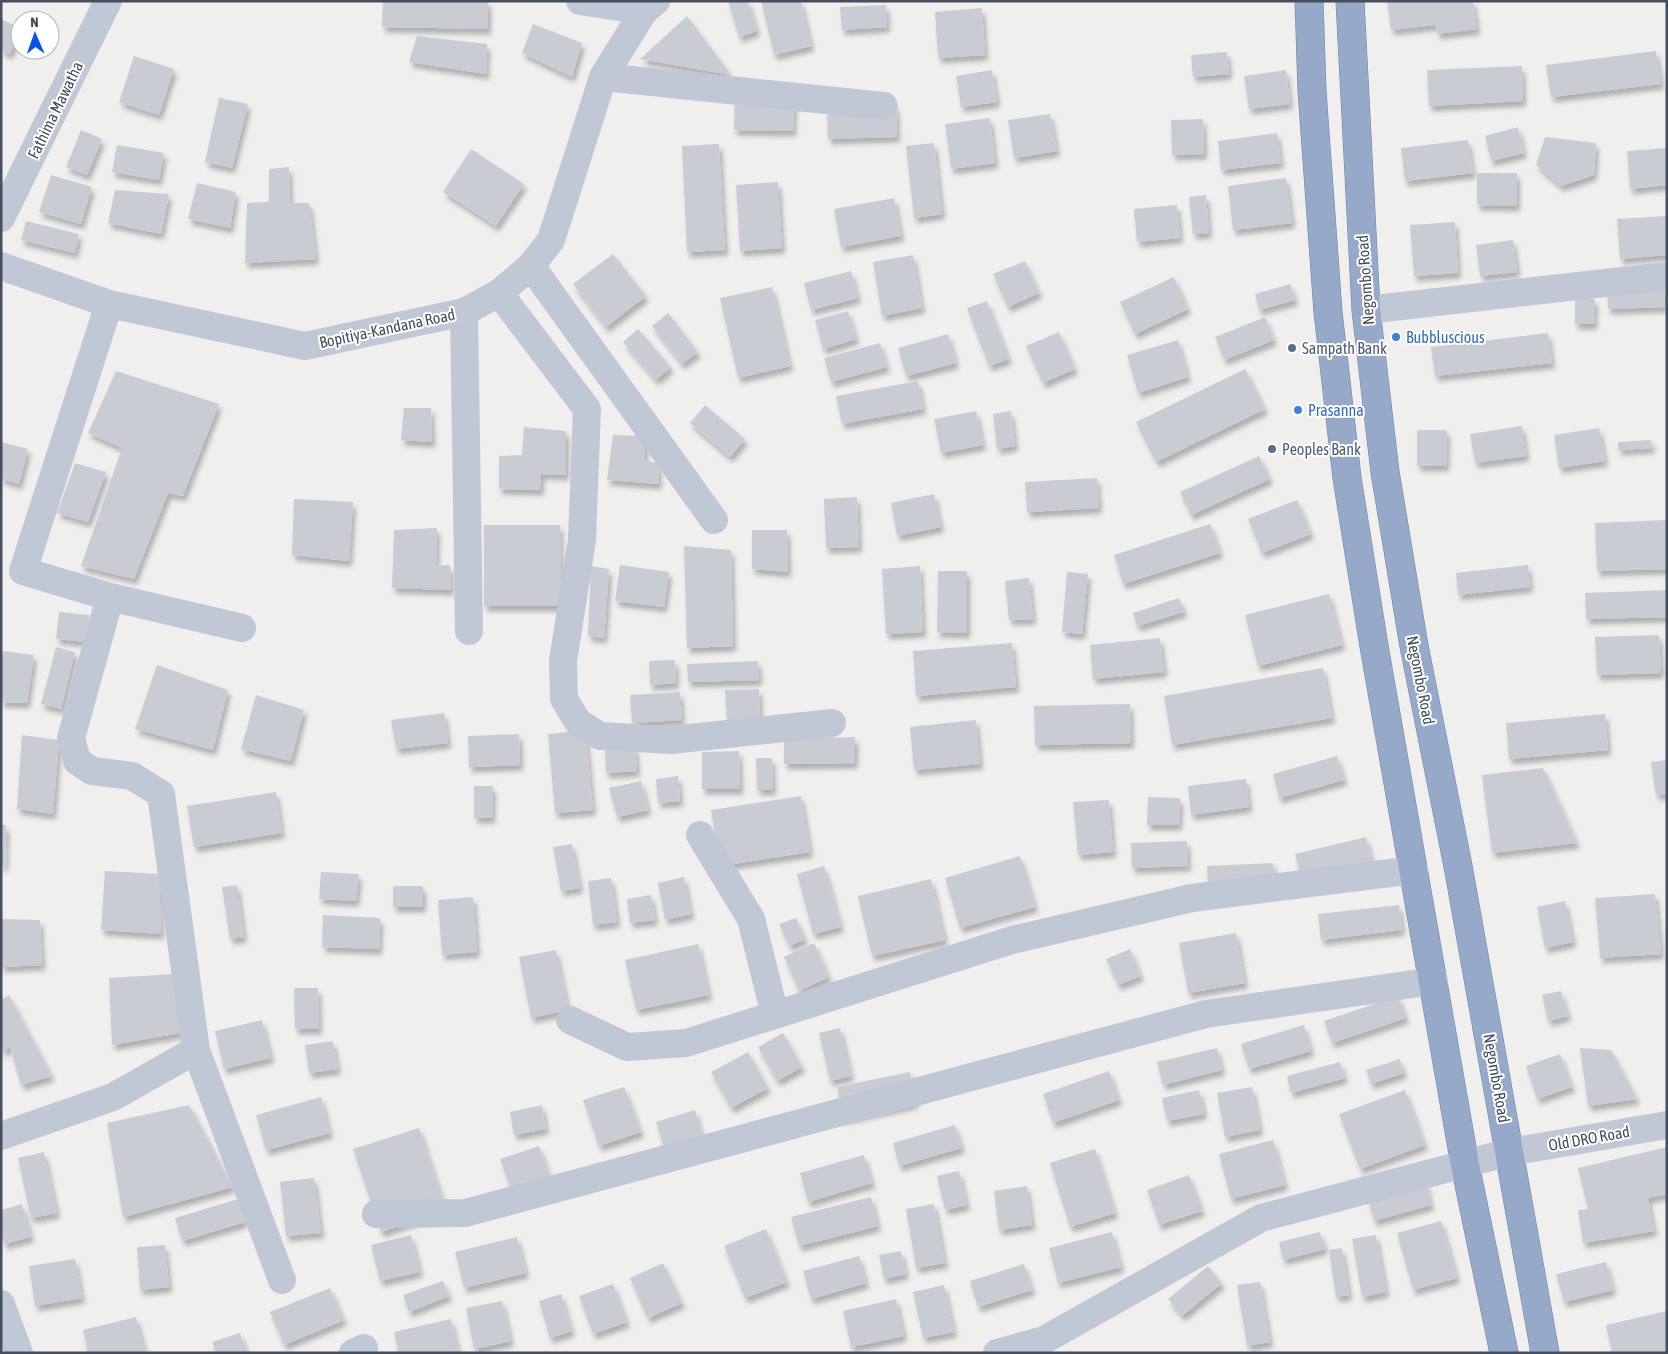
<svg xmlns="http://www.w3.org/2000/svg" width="1668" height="1354" viewBox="0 0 1668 1354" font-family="'Asap Condensed',sans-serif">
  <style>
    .building { fill: #caccd4; filter: url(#shadow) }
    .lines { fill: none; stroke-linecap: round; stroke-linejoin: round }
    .trunk-casing { stroke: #6d83ad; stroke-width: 29 }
    .minor { stroke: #c0c8d5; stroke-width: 28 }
    .tertiary { stroke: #c0c8d5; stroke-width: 28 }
    .trunk { stroke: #96a9c8; stroke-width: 28 }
    .shop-dot { fill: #3f7fe0; stroke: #fff; stroke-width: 2 }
    .service-dot { fill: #5c6f8a; stroke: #fff; stroke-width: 2 }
    .labels { text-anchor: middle; stroke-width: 4; stroke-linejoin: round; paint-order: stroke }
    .street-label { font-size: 16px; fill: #454f5d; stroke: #fff }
    .shop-label { font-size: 16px; fill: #366cbe; stroke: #fff; text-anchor: start }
    .service-label { font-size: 16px; fill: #4e5e75; stroke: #fff; text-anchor: start }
  </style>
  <defs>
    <filter id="shadow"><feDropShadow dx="3" dy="5.5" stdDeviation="2.5" flood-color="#0004"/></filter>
  </defs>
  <rect width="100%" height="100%" fill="#f1eeee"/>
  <path class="building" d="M383,1H488V29L382,27Z
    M728,1H748L757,31L739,37Z
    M761,1H801L811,46L774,55Z
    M1387,1H1473L1477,29L1437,34L1436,25L1391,30Z
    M886,5L887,27L842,30L840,7Z
    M982,8L985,55L938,58L935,12Z
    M687,16L731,75L640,59Z
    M1,19L20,28L10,54L1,50Z
    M533,24L582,43L572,77L522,53Z
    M417,36L487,44L486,74L409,62Z
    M1656,51L1661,84L1551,97L1546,65Z
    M1227,52L1229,74L1193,77L1191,55Z
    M134,56L174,69L159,115L119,102Z
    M1522,66L1523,101L1429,106L1427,70Z
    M992,70L997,102L961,107L956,76Z
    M1286,70L1290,104L1249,109L1244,76Z
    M219,98L248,104L232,168L205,162Z
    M735,98L794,100L793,131L734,130Z
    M896,105L897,137L828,139L827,108Z
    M1050,114L1057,151L1014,158L1008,120Z
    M990,118L995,163L951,169L945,124Z
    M1203,119L1204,154L1172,155L1171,120Z
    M1518,127L1524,153L1491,161L1485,136Z
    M81,130L102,139L87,175L66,167Z
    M1277,133L1281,163L1221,170L1218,141Z
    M1545,137L1596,143L1594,175L1561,186L1536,165Z
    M1468,140L1473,173L1405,181L1401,148Z
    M934,143L942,214L914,218L906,146Z
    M719,144L725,250L687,252L682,146Z
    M117,145L164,153L159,180L112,172Z
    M1667,148V185L1630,189L1627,151Z
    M471,149L524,184L496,226L443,192Z
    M289,167L290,203H309L316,259L245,263L247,203L269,202V169Z
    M1477,173H1517V206L1477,205Z
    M51,175L92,187L81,224L39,212Z
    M1286,178L1292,223L1233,230L1228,186Z
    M778,182L782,248L740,251L736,185Z
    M197,183L236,192L230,228L188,219Z
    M115,190L169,194L161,234L108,223Z
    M1206,195L1209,233L1193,234L1189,197Z
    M894,198L901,236L841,247L834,209Z
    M1177,205L1180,238L1137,242L1134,209Z
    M1667,216V255L1620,259L1617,219Z
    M26,221L79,234L75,253L21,240Z
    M1455,222L1458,273L1414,276L1410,225Z
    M1513,240L1517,272L1480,276L1476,245Z
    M613,254L646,296L606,327L573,284Z
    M913,255L922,308L882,316L873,262Z
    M1025,261L1039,293L1008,307L993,274Z
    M851,271L858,298L811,310L804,283Z
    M1174,277L1188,309L1135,334L1120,302Z
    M1664,282L1665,307L1608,309L1607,284Z
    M1290,284L1295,300L1259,310L1255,294Z
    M772,287L790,366L738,378L720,298Z
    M1575,299H1595L1594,324H1575Z
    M987,301L1009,359L989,366L967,308Z
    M848,311L856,339L823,349L815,320Z
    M668,313L698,352L682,364L652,326Z
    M1265,317L1274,340L1224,360L1215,337Z
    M638,329L671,367L656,380L623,342Z
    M1059,332L1075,369L1043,383L1026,346Z
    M1548,333L1552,363L1435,376L1431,347Z
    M948,334L956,363L906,376L898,348Z
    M1178,340L1188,377L1138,393L1127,355Z
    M880,343L887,367L831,382L824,358Z
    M1245,369L1265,409L1156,462L1136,422Z
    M116,371L219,404L183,496L168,493L134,579L81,566L122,448L88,433Z
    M918,381L923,409L842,424L836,396Z
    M705,405L745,439L730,457L690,423Z
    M404,408H431L432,442L401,440Z
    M976,411L983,445L941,453L934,419Z
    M1011,411L1015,446L997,449L993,414Z
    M1522,426L1526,456L1475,463L1470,434Z
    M524,427L566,431V475L541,474V490L499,489V456L522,455Z
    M1599,428L1605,461L1559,468L1554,435Z
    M1417,430H1447L1446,466H1417Z
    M613,435L645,436V461L658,463L659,484L607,480Z
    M1651,440L1652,448L1618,450V442Z
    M1,442L28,449L19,484L1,479Z
    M1259,456L1270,479L1191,515L1180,492Z
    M75,463L106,472L88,522L57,513Z
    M1097,478L1099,508L1027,512L1025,482Z
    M934,494L941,527L897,536L891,503Z
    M857,497L859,547L826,548L824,499Z
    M294,499L353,502L349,561L292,555Z
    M1297,500L1311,534L1262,553L1248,519Z
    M1667,520V569L1597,571L1595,523Z
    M1210,524L1220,553L1123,584L1114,555Z
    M484,525H560L561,606H484Z
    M437,528L436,566L450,565L451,590L392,588L394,530Z
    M752,530H787L788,572L752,569Z
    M684,546L731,550L733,646L687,648Z
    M620,565L669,572L664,607L615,601Z
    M1528,565L1530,587L1458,595L1456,573Z
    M591,566L609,569L604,638L588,636Z
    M920,566L923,632L886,634L882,569Z
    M938,571H967V633L937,632Z
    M1067,572L1088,574L1082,634L1062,632Z
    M1029,578L1033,619L1009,620L1005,581Z
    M1667,590V617L1586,619L1585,593Z
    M1329,594L1342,645L1258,666L1245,615Z
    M1179,598L1184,612L1137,626L1133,613Z
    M59,612L89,615L87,642L56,639Z
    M1659,635L1661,673L1597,675L1595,637Z
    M1160,638L1164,672L1093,679L1090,645Z
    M1012,643L1016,687L916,696L913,651Z
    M56,647L75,652L61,709L41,704Z
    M3,651L34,655L27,703L1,702V662Z
    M675,660L676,683L650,685L649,661Z
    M758,661L759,680L688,682L687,664Z
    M157,665L228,690L213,750L135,729Z
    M1323,668L1332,718L1172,745L1164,696Z
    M759,689L760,723L727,724L725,690Z
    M680,692L682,720L632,723L630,695Z
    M256,695L304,710L291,761L241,749Z
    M1130,704L1131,743L1035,745L1034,706Z
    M444,713L448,743L396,749L391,720Z
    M1605,714L1608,750L1509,759L1506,723Z
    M976,720L980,764L914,770L910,727Z
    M585,730L593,810L555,813L548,734Z
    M519,734L520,765L469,767L468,736Z
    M22,735L59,740L53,814L17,809Z
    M855,737V763L784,764V739Z
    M635,747L637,771L606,773L605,749Z
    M739,751L740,789H702V752Z
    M1337,756L1344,780L1279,798L1273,774Z
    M756,758H772L773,790H757Z
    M1667,760V794L1656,795L1651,762Z
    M1543,768L1577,843L1492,853L1482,775Z
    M678,776L680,801L658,803L656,779Z
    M1246,779L1249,807L1191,815L1188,786Z
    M641,781L648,810L617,817L609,788Z
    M474,786H493L492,818H474Z
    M276,792L282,833L194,847L187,806Z
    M801,796L810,852L720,866L711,810Z
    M1148,797L1180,798L1179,825H1147Z
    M1109,800L1113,852L1078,855L1073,802Z
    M1,825H6L5,866H1Z
    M1366,837L1373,869L1303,886L1295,854Z
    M1187,841L1188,866L1132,868L1131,843Z
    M572,844L580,888L561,891L553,847Z
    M1020,856L1035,907L960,928L945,878Z
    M1273,863L1275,892L1208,895L1207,866Z
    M824,866L841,927L813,934L797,874Z
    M105,871L159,874L161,934L101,930Z
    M321,872L359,874L356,901L319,899Z
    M684,877L691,914L665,920L658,883Z
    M611,878L617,922L593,925L588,881Z
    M931,879L945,940L872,956L858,896Z
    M237,885L244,937L230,939L222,887Z
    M393,886H423V907H393Z
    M1655,894L1661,954L1600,958L1595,898Z
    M651,895L655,920L630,923L627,899Z
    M473,897L477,952L442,955L438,900Z
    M1565,901L1573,942L1545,948L1537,907Z
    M1399,905L1402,930L1321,940L1318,914Z
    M323,915L380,918L379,949L322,947Z
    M796,918L805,939L789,946L779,924Z
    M1,919L40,920L42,965L1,967Z
    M1236,933L1245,983L1188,993L1179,943Z
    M814,943L829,977L799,991L784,957Z
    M698,944L709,995L636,1010L625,960Z
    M1130,949L1141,976L1118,985L1106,959Z
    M556,950L568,1010L531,1018L519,957Z
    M174,974L186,1032L112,1045L109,978Z
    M294,988H318L319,1029H295Z
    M1561,991L1568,1016L1548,1021L1542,995Z
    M9,995L52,1076L21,1085L10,1047L1,1052V1000Z
    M1398,996L1406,1018L1332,1043L1324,1021Z
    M262,1020L271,1058L224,1069L215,1031Z
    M1304,1025L1311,1051L1249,1069L1241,1044Z
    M840,1028L851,1076L830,1081L819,1033Z
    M783,1033L802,1067L777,1081L758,1047Z
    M333,1041L338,1069L309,1073L305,1045Z
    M1217,1048L1222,1070L1163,1085L1157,1062Z
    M1580,1048L1611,1050L1637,1099L1588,1106Z
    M748,1052L768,1088L731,1108L711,1072Z
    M1560,1054L1572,1087L1537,1099L1526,1066Z
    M1400,1059L1404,1073L1371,1084L1366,1070Z
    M1340,1062L1345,1078L1291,1093L1287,1076Z
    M1109,1071L1119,1100L1053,1123L1043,1094Z
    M910,1072L916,1103L844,1119L837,1087Z
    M624,1087L641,1132L599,1146L583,1100Z
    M1252,1087L1260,1130L1225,1137L1217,1093Z
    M1199,1090L1204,1114L1167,1121L1162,1098Z
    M1405,1090L1425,1145L1360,1169L1339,1114Z
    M321,1097L330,1133L266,1150L256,1115Z
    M189,1105L233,1187L123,1217L107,1123Z
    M542,1105L546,1129L514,1135L510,1112Z
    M695,1110L702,1137L664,1148L656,1122Z
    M955,1125L962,1148L899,1166L893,1143Z
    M419,1128L446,1210L381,1232L353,1149Z
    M1273,1140L1285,1185L1231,1199L1219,1154Z
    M539,1146L553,1187L514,1199L500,1159Z
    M1667,1147V1194L1648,1198L1654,1231L1583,1243L1578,1210L1588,1209L1578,1168Z
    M1095,1149L1115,1213L1070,1227L1050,1163Z
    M44,1152L57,1213L31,1218L18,1158Z
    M864,1155L872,1183L808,1202L800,1173Z
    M959,1171L967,1205L945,1210L937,1176Z
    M1189,1175L1202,1211L1159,1225L1147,1190Z
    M314,1178L321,1233L286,1236L280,1182Z
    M1425,1180L1431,1205L1374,1221L1367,1196Z
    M1027,1186L1032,1225L999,1230L994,1191Z
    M871,1197L878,1226L799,1246L791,1217Z
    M238,1199L245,1222L182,1241L175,1218Z
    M22,1204L31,1237L4,1244L1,1233V1210Z
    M934,1204L945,1263L916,1268L906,1209Z
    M1441,1221L1457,1278L1413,1290L1397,1233Z
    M766,1229L787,1282L745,1298L724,1246Z
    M1112,1232L1121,1267L1058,1283L1049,1248Z
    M1320,1232L1325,1249L1283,1260L1279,1242Z
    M411,1235L420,1272L380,1281L371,1245Z
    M1376,1235L1386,1292L1362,1297L1352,1239Z
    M517,1237L526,1273L464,1288L455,1252Z
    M165,1245L169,1287L140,1290L137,1247Z
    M1342,1248L1349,1295L1336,1297L1329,1250Z
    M901,1251L906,1274L884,1279L879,1255Z
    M859,1256L866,1283L811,1299L803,1271Z
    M75,1259L82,1298L35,1306L29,1266Z
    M1606,1262L1613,1290L1564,1302L1556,1274Z
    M663,1263L682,1303L648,1318L630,1278Z
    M1024,1264L1032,1290L978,1307L970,1281Z
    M1208,1266L1222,1283L1182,1316L1168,1299Z
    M443,1281L449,1296L409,1312L403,1295Z
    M1260,1282L1270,1342L1247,1346L1237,1285Z
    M613,1284L627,1322L593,1334L579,1296Z
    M944,1285L954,1332L923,1338L913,1292Z
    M330,1288L344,1320L284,1345L270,1312Z
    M561,1294L572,1331L550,1338L539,1301Z
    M896,1299L904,1336L851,1347L843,1311Z
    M502,1301L511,1341L474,1349L466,1308Z
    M1667,1311V1353H1612L1606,1325Z
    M136,1317L145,1353H88L83,1330Z
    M451,1319L458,1351L398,1353L394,1332Z
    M240,1333L247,1353H216L212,1342Z"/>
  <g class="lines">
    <g class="trunk-casing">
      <path id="trunk" d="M1309,1L1312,91L1328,312L1347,478L1374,646L1465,1165L1504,1353
        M1350,1L1366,310L1385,472L1414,646L1458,866L1545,1353"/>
    </g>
    <path class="minor" d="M580,1L644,11
      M603,77L884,106
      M1,218L108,1
      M531,266L714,520
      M499,293L587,409L582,540L563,661L564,699L578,722L600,736L671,740L832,723
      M109,304L23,571L110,597L242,628
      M1366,310L1667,276
      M464,312L469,631
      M110,597L71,738L77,761L92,771L132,776L161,794L196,1050L282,1280
      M700,835L751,919L775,1015
      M570,1020L627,1047L686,1043L1012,940L1192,898L1414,870
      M1,1136L113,1097L196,1050
      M376,1214L465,1213L1206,1014L1434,981
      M1,1304L19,1353
      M353,1353L364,1348
      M997,1353L1044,1340L1261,1218L1510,1152L1667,1125"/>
    <path class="tertiary" d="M1,266L109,304L305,346L464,312L499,293L531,266L551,240L603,77L644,11L656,1"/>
    <use href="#trunk" class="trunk"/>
  </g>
  <g class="shop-dot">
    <circle cx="1396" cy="337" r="5"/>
    <circle cx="1298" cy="410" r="5"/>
  </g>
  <g class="service-dot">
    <circle cx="1292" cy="348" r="5"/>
    <circle cx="1272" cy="449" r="5"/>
  </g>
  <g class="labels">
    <g class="street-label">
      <text transform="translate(55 110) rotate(-64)" y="6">Fathima Mawatha</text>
      <text transform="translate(1365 280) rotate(-94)" y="6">Negombo Road</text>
      <text transform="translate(387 328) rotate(-12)" y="6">Bopitiya-Kandana Road</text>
      <text transform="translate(1421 680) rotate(79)" y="6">Negombo Road</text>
      <text transform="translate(1497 1078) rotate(80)" y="6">Negombo Road</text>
      <text transform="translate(1589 1138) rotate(-10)" y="6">Old DRO Road</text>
    </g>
    <g class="shop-label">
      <text x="1406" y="343">Bubbluscious</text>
      <text x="1308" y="416">Prasanna</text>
    </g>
    <g class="service-label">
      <text x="1302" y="354">Sampath Bank</text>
      <text x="1282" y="455">Peoples Bank</text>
    </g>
  </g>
  <rect width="1668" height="1354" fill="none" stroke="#454f5d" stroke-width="5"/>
  <g transform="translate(35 35) rotate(358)"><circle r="24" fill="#ffffff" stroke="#b5b9be"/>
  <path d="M0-4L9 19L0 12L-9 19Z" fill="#0a51ef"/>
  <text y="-8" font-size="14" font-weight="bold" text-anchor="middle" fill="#454f5d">N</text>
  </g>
</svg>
